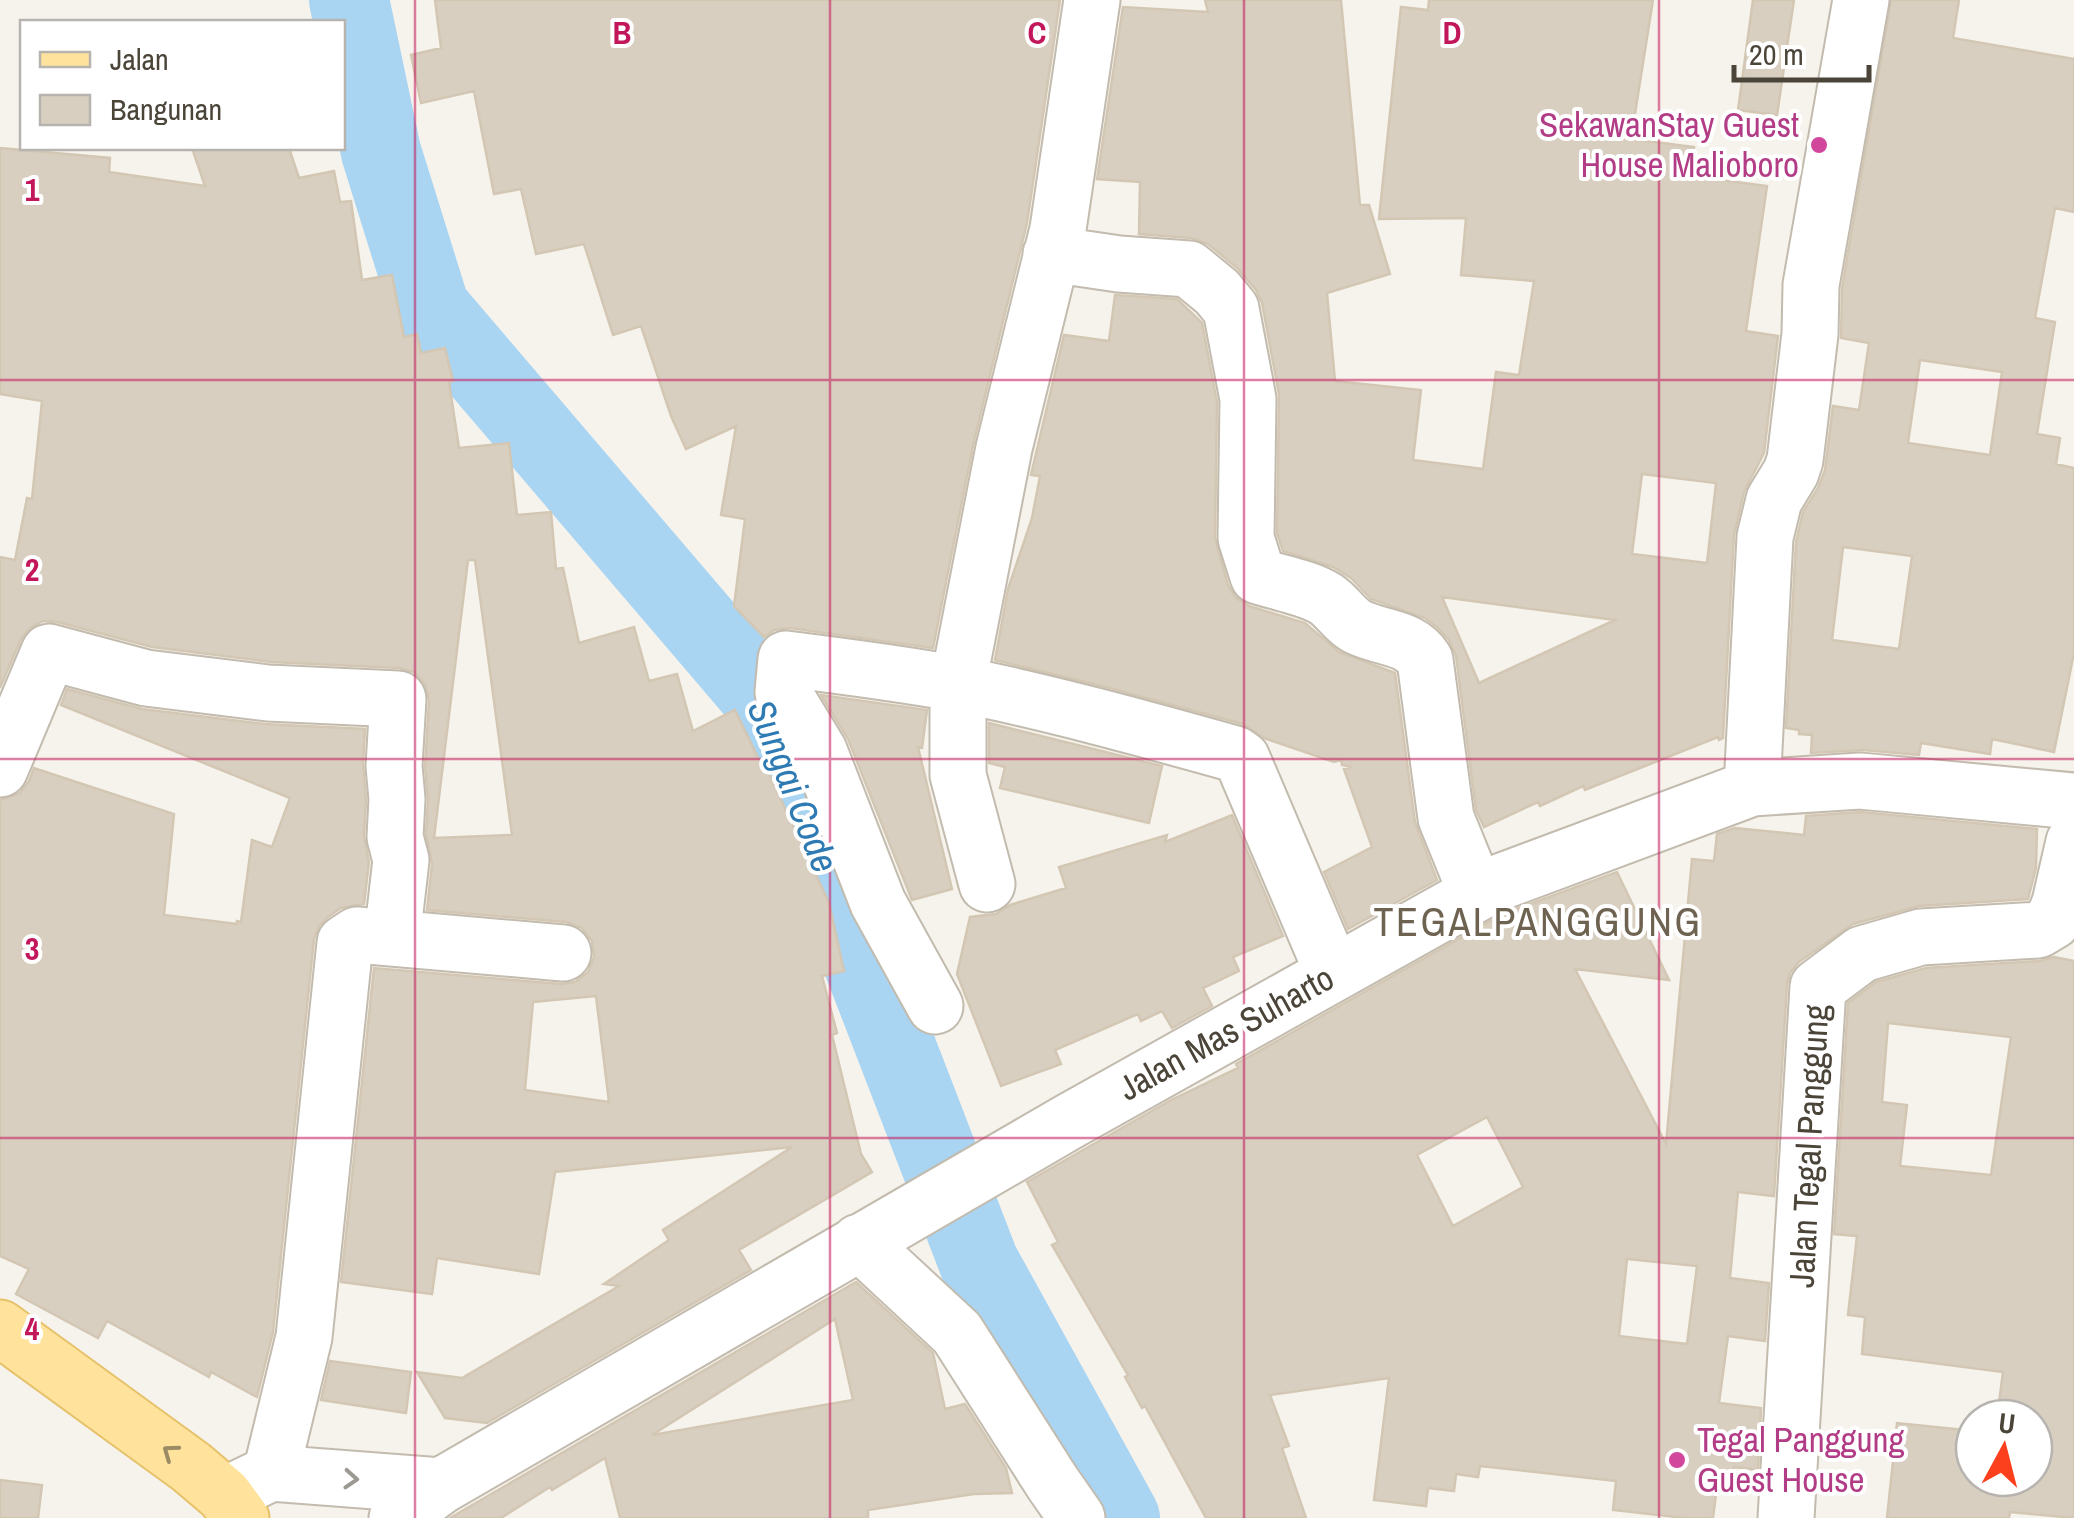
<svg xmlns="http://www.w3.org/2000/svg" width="2074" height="1518" viewBox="0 0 2074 1518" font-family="'Archivo Narrow',sans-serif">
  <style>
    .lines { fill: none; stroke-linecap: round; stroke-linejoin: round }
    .river { stroke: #a9d4f2; stroke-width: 80 }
    .building { fill: #d8cfc1; stroke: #d3c7b4; stroke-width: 2.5; fill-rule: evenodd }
    .minor-casing { stroke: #c2bbae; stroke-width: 59 }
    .major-casing { stroke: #e6c16a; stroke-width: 59 }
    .minor { stroke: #fff; stroke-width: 55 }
    .major { stroke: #ffe39c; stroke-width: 55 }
    .oneway { stroke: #9c8c66 }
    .oneway2 { stroke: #9c9892 }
    .grid { fill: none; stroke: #c2185b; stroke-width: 2.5; stroke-opacity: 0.55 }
    .hotel-dot { fill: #d1479c; stroke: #fff; stroke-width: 4 }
    .labels { text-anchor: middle; stroke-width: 8; stroke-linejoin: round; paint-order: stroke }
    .hotel-label { font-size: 35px; fill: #b23c85; stroke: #fff; text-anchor: end }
    .street-label { font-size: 35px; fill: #4b4439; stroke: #fff }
    .water-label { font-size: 38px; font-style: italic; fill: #2e7ab2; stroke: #fff }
    .quarter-label { font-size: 40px; letter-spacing: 2.5px; fill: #6e6250; stroke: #fff }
    .grid-label { font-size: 32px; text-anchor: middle; font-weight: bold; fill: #c2185b; stroke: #fff; stroke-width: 8; stroke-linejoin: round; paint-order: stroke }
  </style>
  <rect width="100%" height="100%" fill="#f6f3ec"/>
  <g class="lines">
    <path class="river" d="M349,0L381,152L430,309L760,695L979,1263L1120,1518"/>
  </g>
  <path class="building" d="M435,0H1060L1027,223L974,441L933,648L790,628L774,630L764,637L734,606L745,519L721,515L736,426L686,449L671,416L641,326L613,335L584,244L536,254L521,189L494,194L474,91L421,103L411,55L441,48Z
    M1205,0H1341L1360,205H1369L1390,274L1327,293L1335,381L1421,390L1413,460L1483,469L1496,372L1519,375L1534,281L1461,275L1466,218L1379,219L1401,7L1428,10L1429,0H1653L1631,139L1694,147L1690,176L1767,186L1746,331L1778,336L1764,453L1744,492L1734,535L1723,738L1719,740L1718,737L1585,790L1583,786L1540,806L1538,802L1484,827L1476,810L1456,656L1449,640L1438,628L1425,618L1371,599L1351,578L1333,567L1283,551L1277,533L1279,394L1262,303L1256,290L1237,268L1208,244L1191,238L1139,234L1140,182L1097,179L1123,7L1208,12ZM1642,474L1716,483L1707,563L1632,554ZM1442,597L1615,620L1479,683Z
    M1753,0H1794L1777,115L1738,110Z
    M1891,0H1959L1953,38L2074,59V212L2055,208L2035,318L2055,322L2037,434L2060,438L2056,464L2074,468V653L2054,752L1992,739L1990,754L1921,743L1919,755L1863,750L1811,753L1812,735L1799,734V730L1786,728L1796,542L1803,512L1818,488L1825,470L1833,406L1859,410L1869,343L1841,338L1842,288ZM1920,360L2002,372L1990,455L1908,443ZM1843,547L1912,556L1899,649L1832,640Z
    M0,148L110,158L109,172L205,186L192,148H289L299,178L334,171L340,202L351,201L362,280L392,275L404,337L417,334L421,353L445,348L453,381L449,382L459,448L509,443L517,515L551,512L556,569L563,568L579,643L634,627L649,681L677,674L693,731L735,710L761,764L764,763L829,903L844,971L822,976L837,1033L832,1035L861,1154L872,1172L739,1250L751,1270L487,1423L445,1418L417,1372L462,1378L619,1286L604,1284L669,1240L663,1230L792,1147L555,1172L539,1274L437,1258L432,1294L341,1282L374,968L561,984L575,982L588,972L594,957L592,941L582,928L566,922L427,910L432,864L426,834L428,800L425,766L429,701L425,684L414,672L399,668L271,662L152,647L57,622L43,621L30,628L21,639L0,688V557L15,560L27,498L32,499L42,401L0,394ZM468,560H475L512,835L434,838ZM596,996L609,1102L525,1090L533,1002Z
    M1115,295L1177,299L1202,323L1217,402L1215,538L1228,585L1235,597L1249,606L1305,623L1339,652L1395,673L1415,822L1437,880L1348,929L1324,872L1372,847L1344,769L1351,767L1342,765L1341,760L1334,762L1264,738L1243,724L1102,686L995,660L1008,589L1032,518L1040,476L1031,475L1064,335L1109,341Z
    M67,689L142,709L264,724L365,729L363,764L366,800L364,836L369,862L364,904L341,908L328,917L319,926L314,939L273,1332L257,1397L211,1372L209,1377L107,1321L98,1338L16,1294L29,1269L0,1256V800L20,793L29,781L34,768L174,814L164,915L237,924V921L241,922L252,840L272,847L290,798L61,705Z
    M821,695L927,710L922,748L918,747L952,889L912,900L848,739Z
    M989,723L1162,766L1149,823L1000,788L1005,767L989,763Z
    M1860,812L2037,829L2036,868L2028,899L1919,906L1853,924L1799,962L1790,973L1787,985L1774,1196L1738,1192L1730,1278L1769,1283L1765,1341L1728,1336L1719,1403L1761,1408L1758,1470L1734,1467L1732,1480L1718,1478L1713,1518H1685L1613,1510L1616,1481L1480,1466L1478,1477L1456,1474L1454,1491L1428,1488L1426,1506L1374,1500L1389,1378L1270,1395L1289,1446L1282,1448L1306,1518H1206L1145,1406L1142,1408L1125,1377L1128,1375L1052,1245L1058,1242L1027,1182L1171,1100L1238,1068L1236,1064L1505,913L1617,872L1669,980L1575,969L1666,1144L1692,859L1714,861L1717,834L1735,828L1804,835L1806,816ZM1487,1117L1523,1187L1453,1226L1417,1155ZM1627,1259L1697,1266L1687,1344L1619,1336Z
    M1232,815L1283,936L1233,957L1239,971L1203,988L1212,1006L1172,1028L1162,1011L1141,1021L1138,1014L1055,1050L1061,1064L1001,1086L957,974L970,917L996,914L1010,905L1066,888L1059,867L1167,835L1165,842Z
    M2054,957L2074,961V1518L2010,1512L2009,1518H1887L1897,1423L1974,1431V1478H2034V1418H1997L2003,1372L1862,1354L1865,1317L1848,1315L1857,1236L1834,1234L1848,1003L1876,982L1926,968L2040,961ZM1888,1023L2011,1037L1991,1175L1900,1166L1907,1105L1882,1102Z
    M856,1282L933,1353L945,1409L965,1404L1006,1468L1012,1493L974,1494L868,1510V1518H620L605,1458L552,1490L550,1487L501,1518H450ZM835,1319L853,1400L652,1435Z
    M330,1361L411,1372L406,1413L321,1400Z
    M0,1480L42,1485L38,1518H0Z"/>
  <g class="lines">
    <g class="minor-casing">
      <path id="minor" d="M1051,254L1119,264L1189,269L1217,292L1231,309L1248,399L1246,538L1258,576C1279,583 1307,587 1326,599C1337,606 1344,619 1356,626C1380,639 1409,635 1425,660L1446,818L1476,892
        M0,769L49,652L146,678L268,693L398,699L394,766L397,799L395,837L401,860L392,938
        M1752,788L1765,537L1774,500L1791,472L1795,460L1810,334L1811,285L1861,0
        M987,884L958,775V684L1004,448L1058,229L1092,0
        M935,1006L878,903L819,751L783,692L786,659C842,666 897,673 953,683C1048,702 1142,728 1235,754L1242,759L1333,973
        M859,1242L957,1333L1052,1482L1077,1518
        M271,1473L304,1337L345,943L357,935L563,953
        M238,1489L271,1473L441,1486
        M397,1518L441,1486L1070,1121L1492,885L1752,788L1860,781L2074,801
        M1786,1518L1818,987L1862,954L1921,937L2038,930L2053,921L2060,903L2074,842"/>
    </g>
    <g class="major-casing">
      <path id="major" d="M0,1328L191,1467L224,1495L241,1518"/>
    </g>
    <use href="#minor" class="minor"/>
    <use href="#major" class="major"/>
  </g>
  <defs><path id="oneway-chevron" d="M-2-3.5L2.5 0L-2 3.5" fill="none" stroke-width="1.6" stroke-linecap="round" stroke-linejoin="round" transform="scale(2.5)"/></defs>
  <use class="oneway" href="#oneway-chevron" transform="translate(170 1452) rotate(-144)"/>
  <use class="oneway2" href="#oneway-chevron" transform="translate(351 1479) rotate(4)"/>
  <path class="grid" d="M415,0V1518M830,0V1518M1244,0V1518M1659,0V1518M0,380H2074M0,759H2074M0,1138H2074"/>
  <g class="hotel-dot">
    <circle cx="1819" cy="145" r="10"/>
    <circle cx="1677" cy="1460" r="10"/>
  </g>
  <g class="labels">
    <g class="hotel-label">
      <text x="1799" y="137">SekawanStay Guest<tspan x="1799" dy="40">House Malioboro</tspan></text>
      <text x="1697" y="1452" text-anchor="start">Tegal Panggung<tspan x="1697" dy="40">Guest House</tspan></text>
    </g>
    <g class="street-label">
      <text transform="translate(1226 1033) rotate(-29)" y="12">Jalan Mas Suharto</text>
      <text transform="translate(1809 1146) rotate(-87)" y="12">Jalan Tegal Panggung</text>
    </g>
    <g class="water-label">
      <text transform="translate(793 786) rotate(68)" y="13">Sungai Code</text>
    </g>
    <g class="quarter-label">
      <text x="1538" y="936">TEGALPANGGUNG</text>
    </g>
  </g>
  <g class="grid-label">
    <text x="622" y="44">B</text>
    <text x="1037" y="44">C</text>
    <text x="1452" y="44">D</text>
    <text x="32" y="201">1</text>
    <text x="32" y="581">2</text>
    <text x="32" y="960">3</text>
    <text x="32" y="1340">4</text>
  </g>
  <rect x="20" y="20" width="325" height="130" fill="#ffffff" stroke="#b7b4b0" stroke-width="2.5"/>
  <rect x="40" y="52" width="50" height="15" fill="#ffe39c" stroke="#b7b4b0" stroke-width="2.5"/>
  <text x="110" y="70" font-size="30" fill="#4b4439">Jalan</text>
  <rect x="40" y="95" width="50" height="30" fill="#d8cfc1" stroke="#b7b4b0" stroke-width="2.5"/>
  <text x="110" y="120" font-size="30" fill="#4b4439">Bangunan</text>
  <g transform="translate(2004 1448) rotate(7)"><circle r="48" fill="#ffffff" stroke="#b7b4b0" stroke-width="2.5"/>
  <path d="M0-8L18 38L0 25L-18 38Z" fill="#fc3f1d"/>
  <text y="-15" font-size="28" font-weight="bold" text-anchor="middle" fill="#4b4439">U</text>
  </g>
  <path d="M1734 65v15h135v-15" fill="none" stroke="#4b4439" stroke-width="5"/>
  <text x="1749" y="65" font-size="30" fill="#4b4439" stroke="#ffffff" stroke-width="8" paint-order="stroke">20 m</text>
</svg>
